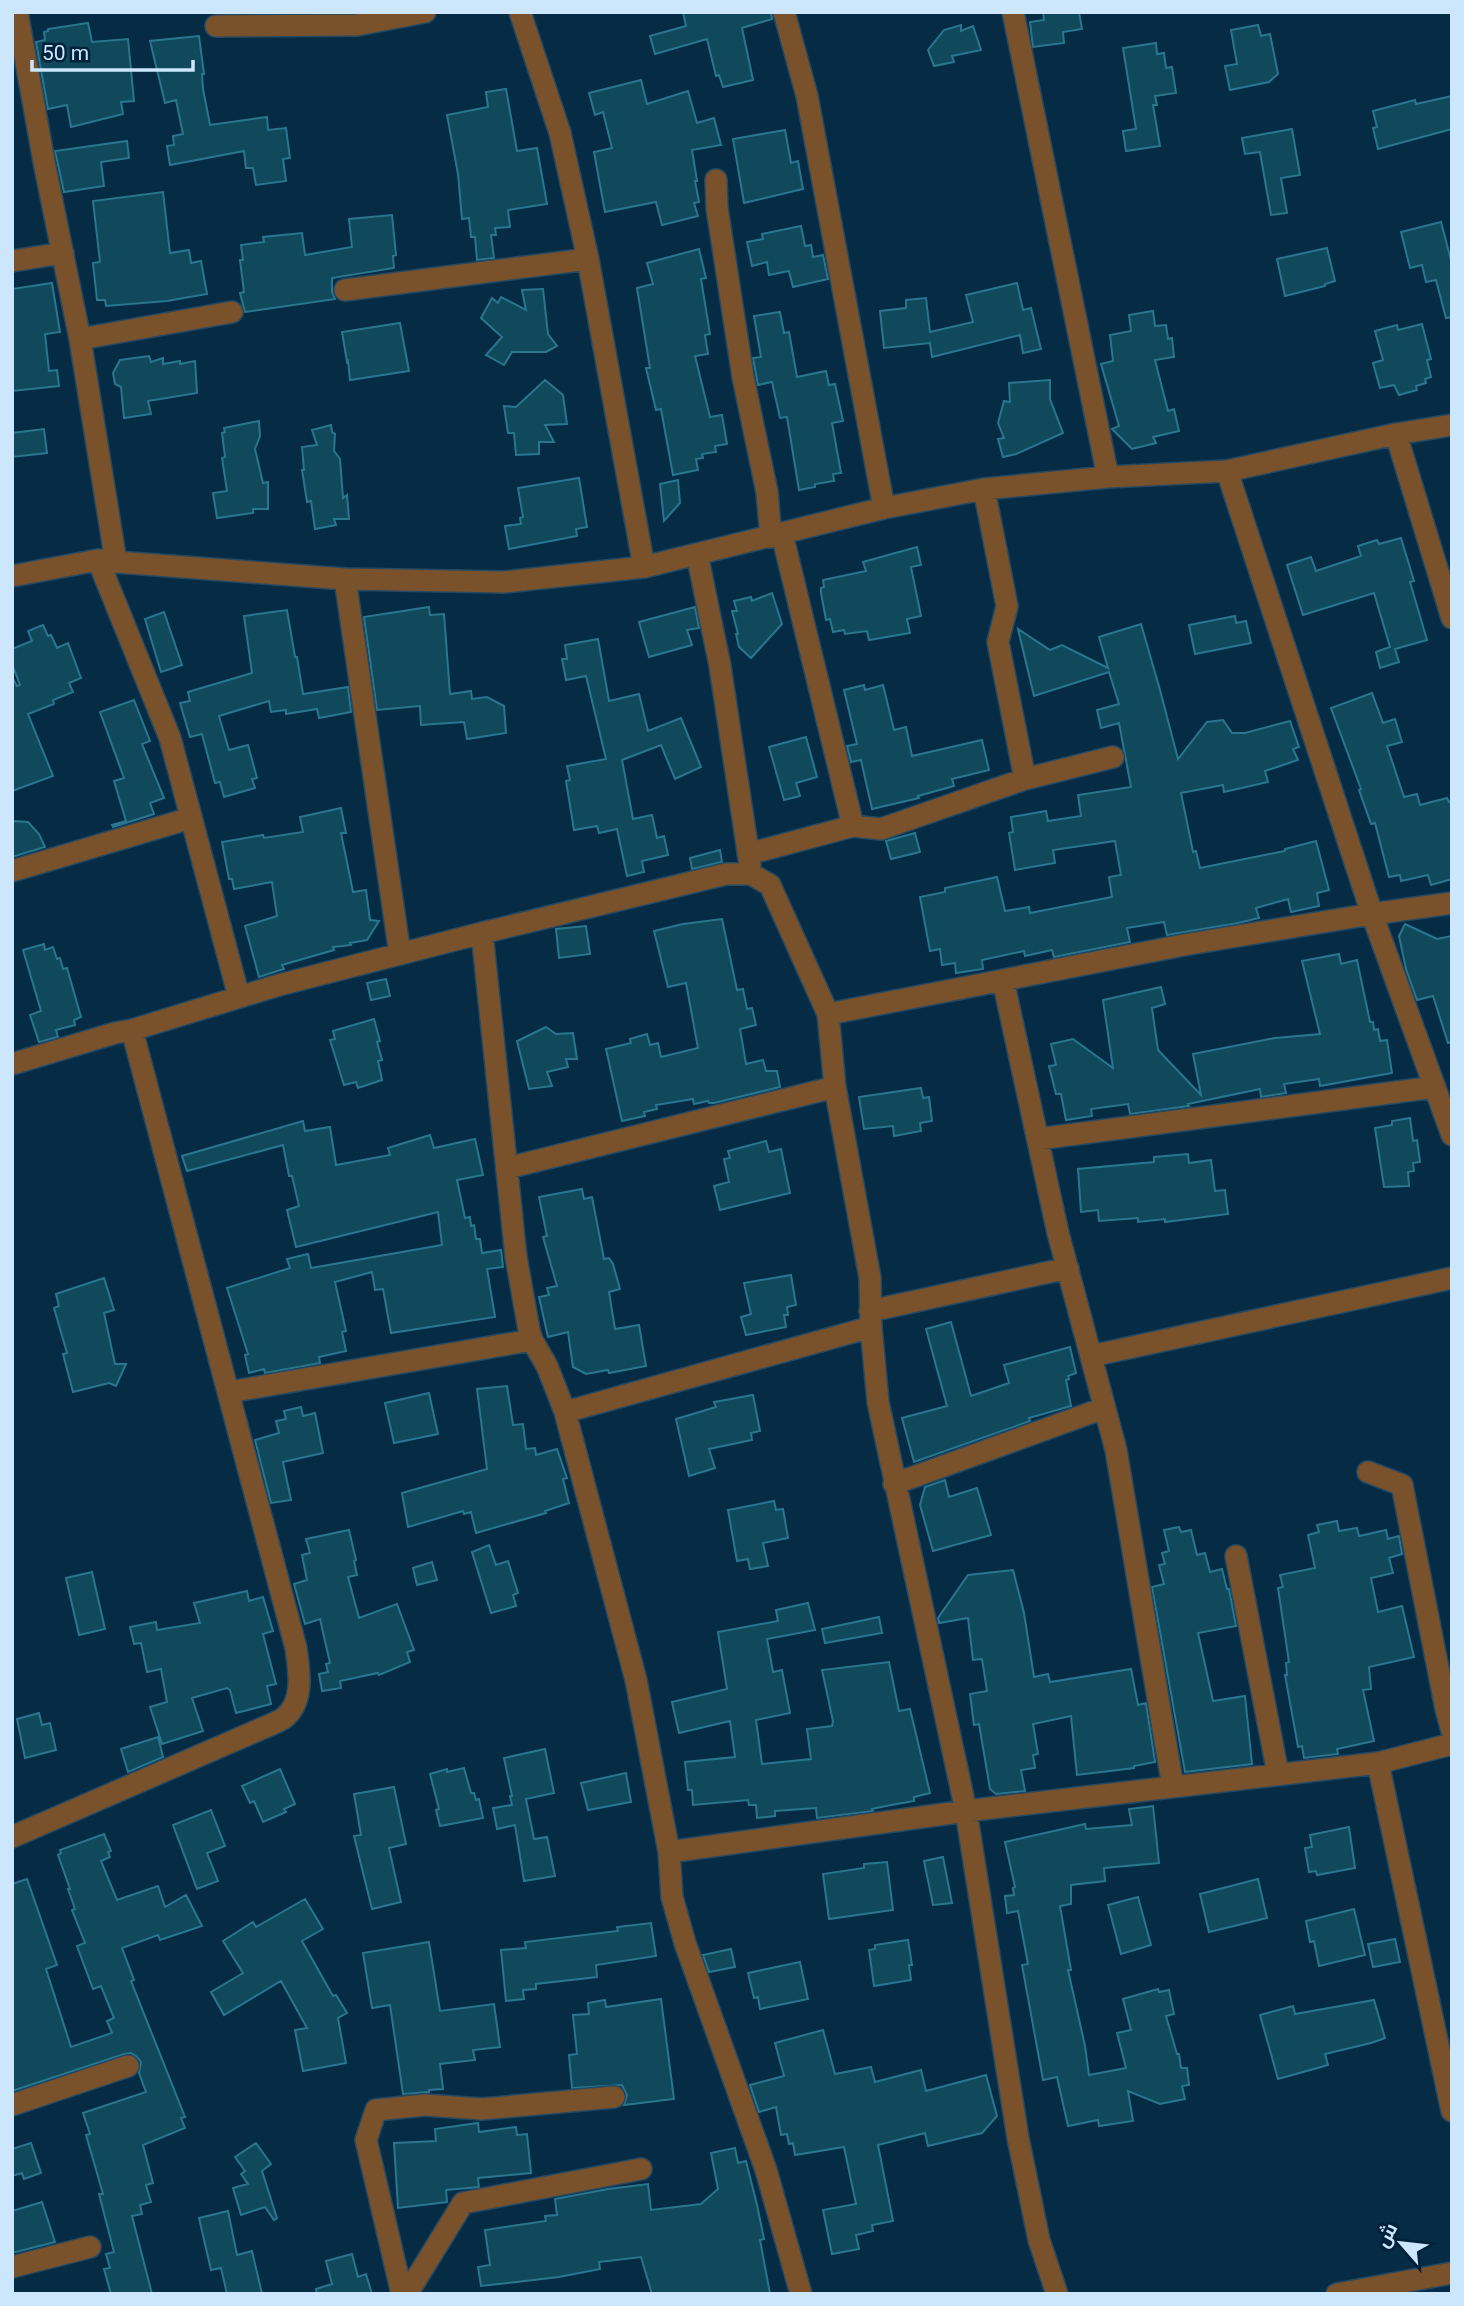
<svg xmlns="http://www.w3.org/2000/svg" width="1464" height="2306" viewBox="0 0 1464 2306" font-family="Roboto,Cairo,sans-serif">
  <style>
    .building { fill: #0f495b; stroke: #2a768f; stroke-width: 2 }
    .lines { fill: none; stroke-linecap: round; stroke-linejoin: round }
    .street-casing { stroke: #254962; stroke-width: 24 }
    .street { stroke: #79522b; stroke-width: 21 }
  </style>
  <rect width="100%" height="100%" fill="#052b45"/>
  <path class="building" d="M683,12H771L772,19L742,28L753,80L723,87L719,75L716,76L707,39L655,54L650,36L686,26Z
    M1043,12H1079L1082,29L1063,32L1064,43L1033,47L1030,22L1044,20Z
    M88,23L92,42L128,39L134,101L121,102L123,114L71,127L67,105L48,109L36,42L45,40L44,32L48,31V29Z
    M961,25V31L973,26L981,50L952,56L954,62L934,66L928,50L944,30Z
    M1258,25L1261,36L1270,34L1278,74L1269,82L1230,90L1225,66L1237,64L1231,30Z
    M199,36L204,74H202L203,89L210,125L267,117L268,130L286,128L290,158L283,159L286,181L256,185L253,168H246L244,151L170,165L167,146L174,145L173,136L183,134L176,100L165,103L150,41Z
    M1156,43L1157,54L1164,53L1166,68L1172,67L1176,93L1155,96L1157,105H1153L1160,146L1126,151L1123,131L1136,129L1123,48Z
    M641,80L647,104L688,91L697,123L714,118L721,145L692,150L697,181H695L699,202L694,203L698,216L662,225L656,202L605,212L594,152L612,148L603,112L595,115L589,93Z
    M506,89L517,151L537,148L547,204L508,210L510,227L495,228L496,235H491L494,258L477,260L475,237H471L469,218L462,219L458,174L447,115L488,107L486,92Z
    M1452,96V129L1378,149L1373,128L1377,127L1373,111L1415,100L1416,104Z
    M1292,129L1300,175L1281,178L1287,213L1271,215L1260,152L1245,154L1242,138Z
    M785,130L791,163L798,161L803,189L744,203L733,139Z
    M127,141L129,158L101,162L104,186L64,192L55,151Z
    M163,192L170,253L189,250L191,263L201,261L207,294L167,301L106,306L105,300H97L93,263L100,262L93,201Z
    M392,215L396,255L393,256L394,268L332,278V292L335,299L245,312L240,293L244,292L240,260H243L241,245L264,242L263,237L302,233L305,255L352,247L349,219Z
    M1441,222L1452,264V317L1446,318L1436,280L1426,282L1422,265L1410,268L1401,232Z
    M801,226L805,246L811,245L813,257L823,255L828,279L793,287L789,271L769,275L767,262L752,266L747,242L763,239L762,234Z
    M1327,248L1335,281L1325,284V286L1285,296L1277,259Z
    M699,249L706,278L701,279L710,334L705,335L708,354L695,356L710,417L722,415L727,444L715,446L716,452L702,454L703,458L696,459L698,470L673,475L661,409L656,410L646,368H650L637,288L653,284L647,263Z
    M52,283L60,332L45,334L49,371L57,370L59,386L12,391V289Z
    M1017,283L1023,310L1031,308L1041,349L1023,353L1020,335L932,357L930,343L884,348L880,311L906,308V300L926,298L930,332L973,322L966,295Z
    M543,289L548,334L557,346L546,352H512L504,365L486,355L502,337L481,318L492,298L498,303L501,297L526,310L522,290Z
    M1153,311L1155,326L1166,325L1168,339L1172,338L1174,357L1155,360L1168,411L1174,409L1179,431L1153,437L1156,443L1132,449L1112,429L1119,426L1101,364L1113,361L1110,335L1131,331L1129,315Z
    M780,312L784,333L789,332L797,377L826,371L829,385L835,384L843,421L832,423L841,473L833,474L834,481L815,484V487L799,490L787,417L780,418L772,382L758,385L753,358L761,357L754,316Z
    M400,323L409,371L350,380L348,361L347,362L342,332Z
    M1422,324L1431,359L1427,360L1431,377L1425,379L1426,383L1416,386L1417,390L1399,395L1394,385L1380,388L1373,363L1383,360L1375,331L1397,325L1398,330Z
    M149,356L151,362L163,358V364L180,361V364L195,361L197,393L148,401L151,414L124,418L121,387L115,384L113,373L120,360Z
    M545,380L563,395L567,424L545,425L554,442H539V454L516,455L514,433H508L504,406L516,407Z
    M1050,380V399L1063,433L1016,454L1003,457L998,439L1004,438L998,423L1004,401L1010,402L1009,383Z
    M259,421L260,436L255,449L263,483L268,482V509H253V513L217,518L213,493L227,491L222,458L225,457L222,433L225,432L224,428Z
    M331,425L332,432L335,434L334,451L340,459L343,498L347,495L349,519H334L336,525L315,529L311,501L307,502L302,470H304L302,447L317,445L312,430Z
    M44,429L47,453L12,457V433Z
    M579,478L587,527L576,529L577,536L509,549L505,526L521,524L520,518L523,517L518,488Z
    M678,480L680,503L664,521L660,484Z
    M1401,538L1414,581L1410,582L1427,640L1395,649L1399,662L1380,668L1376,652L1390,647L1374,593L1303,615L1287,565L1311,557L1316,571L1361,556L1358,546L1377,540L1379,544Z
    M917,547L921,565L911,567L921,616L907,619L910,633L869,640L867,631L845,634L844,630L833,632L830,619L826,620L821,593V588L824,587L823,580L866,571L863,562Z
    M772,593L782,624L751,658L739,647L736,634H738L732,611H737L734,601L751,597L752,601Z
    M429,607L430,615L444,614L450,694L471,691L472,699L487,697L504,706L506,733L467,739L464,722L421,725L420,706L377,710L364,617Z
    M695,607L699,628L687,630L692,645L649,657L639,622Z
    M287,610L295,657H297L303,694L348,687L351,712L319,718L317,709L286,714V710L271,712L269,701L219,716L229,750L248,745L257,778L252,779L255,788L224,797L220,782L215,783L202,734L190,737L180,703L190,701L188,692L252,673L244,616Z
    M164,612L182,665L161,672L145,619Z
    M1235,616L1236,623L1246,621L1251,643L1195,654L1189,625Z
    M1141,624L1160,690L1178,759L1207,722L1223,720L1232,733H1245L1290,721L1299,747L1293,749L1298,760L1265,771L1268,782L1224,792L1223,785L1181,793L1193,852L1196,851L1200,868L1285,851V849L1316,841L1329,890L1317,893L1319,906L1291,912L1288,899L1256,908L1259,918L1238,923L1167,935L1164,922L1127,928L1130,942L1054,957L1052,950L1025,956L1024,951L982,960L983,969L956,973L955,963L942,965L940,949L930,951L920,897L945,892V888L997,877L1005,911L1029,907L1030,913L1112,897L1109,877L1121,875L1115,841L1053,850L1055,863L1015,870L1009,833L1013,832L1011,817L1046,811L1048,821L1081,816L1078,795L1131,787L1119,723L1101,728L1097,710L1119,704L1109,672L1034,696L1018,629L1050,650L1062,645L1108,668L1099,637Z
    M43,625L48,636L51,635L57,648L68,643L81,678L69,683L73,692L53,700L54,704L28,714L53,776L12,791V677L17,686L20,685L12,664V649L32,641L28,631Z
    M598,639L609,701L639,694L648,731L681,718L701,767L675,779L661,745L622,760L633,819L652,815L657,838L664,836L668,855L642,861L644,872L627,876L617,829L599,833L597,826L574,830L566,781L570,780L567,766L606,759L586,676L566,680L562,659H567L565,645Z
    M864,685L865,690L883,685L894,730L906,727L912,756L982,740L989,770L952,779L954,786L918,796L919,798L872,809L861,760L851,762L847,746L857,744L844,690Z
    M1372,693L1383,723L1395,719L1402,742L1387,746L1404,797L1417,794L1420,805L1447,798L1449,802L1452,801V879L1431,885L1428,875L1401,881L1400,875L1389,877L1375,823L1371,824L1359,790L1361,789L1331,708Z
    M134,700L150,741L142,744L164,798L150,803L154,814L113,827L112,825L126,821L114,781L124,778L100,712Z
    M806,737L817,777L796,783L800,796L784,800L769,747Z
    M341,808L346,833H341L353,892L366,890L370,920L379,921L367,940L350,943L351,945L333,947L334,950L282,965L284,969L259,977L245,926L277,916L272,882L234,889L232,879H229L222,842L263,835L264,838L303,832L300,817Z
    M12,821L28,822L39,834L45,847L12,857Z
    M915,833L920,852L891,859L886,841Z
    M720,850L722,862L692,869L690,858Z
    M722,919L737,990L743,989L747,1009L752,1008L756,1025L740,1029L746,1064L763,1060L766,1071H777L780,1087L714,1103H709L708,1101L694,1104L693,1099L656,1105L657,1109L644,1112L645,1116L622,1121L606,1049L631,1043L630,1039L647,1034L650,1045L658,1043L661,1057L698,1048L686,983L668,987L654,931L683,924Z
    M1405,924L1437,939L1452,936V1042L1448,1043L1433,996L1417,1000L1406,969L1399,936Z
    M586,926L590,954L559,958L556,929Z
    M44,944L45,950L53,947L57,959L60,958L63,969L67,968L81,1017L74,1020L75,1025L56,1030L58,1037L39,1042L30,1015L41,1011L23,950Z
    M1339,954L1341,964L1357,960L1370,1022H1373L1374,1030L1378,1029L1380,1041L1387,1040L1392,1073L1320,1086L1319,1079L1284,1084L1286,1093L1261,1097L1260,1089L1188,1104L1189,1106L1130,1114L1128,1104L1091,1109L1092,1116L1066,1120L1061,1094H1056L1049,1066L1056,1065L1051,1044L1073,1039L1113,1068L1103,1000L1161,987L1165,1004L1152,1008L1158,1050L1201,1095L1193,1054L1275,1038L1320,1034L1302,961Z
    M386,979L390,996L371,1000L367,983Z
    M374,1019L380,1041L377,1042L382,1060L378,1061L382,1080L358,1088L356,1082L344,1085L330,1040L335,1039L333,1031Z
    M546,1027L556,1034L573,1033L577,1059H566L568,1067L547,1072L552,1086L529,1089L517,1041Z
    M921,1088L923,1098L929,1097L932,1121L920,1123L921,1131L894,1136L893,1126L864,1129L859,1097Z
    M1410,1118L1413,1141L1417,1140L1420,1162L1413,1163L1414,1171L1408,1172L1409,1186L1384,1187L1375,1128L1392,1125V1121Z
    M303,1121L305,1131L330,1127L336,1165L390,1155L388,1148L430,1135L434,1148L475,1139L483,1175L457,1180L465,1218L470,1217L471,1226L474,1225L476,1239H480L482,1253L501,1250L503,1267L487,1269L495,1317L391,1333L383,1289L375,1290L372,1272L335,1282L346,1331L342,1332L346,1351L319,1357L320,1363L265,1373L264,1369L249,1373L245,1355L248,1354L227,1288L290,1268L287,1259L308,1254L311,1268L442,1245L438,1212L296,1247L287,1210L299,1206L292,1176H289L283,1145L187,1171L182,1156Z
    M766,1141L769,1152L781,1149L790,1193L720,1210L714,1186L729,1182L724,1159L730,1158L728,1151Z
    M1188,1154L1189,1163L1211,1160L1215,1191L1225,1190L1228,1214L1165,1222V1219L1138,1222V1218L1099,1221L1098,1210L1081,1212L1078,1169L1154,1162V1157Z
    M582,1189L584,1199L592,1197L604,1259L609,1258L613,1264L620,1289L609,1292L615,1329L639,1325L646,1366L609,1373L608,1370L586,1374L573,1367L568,1332L548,1337L539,1297L549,1295L547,1288L557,1286L543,1237L547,1236L539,1197Z
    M791,1275L796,1305L787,1307L788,1315H784L786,1327L746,1335L741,1317L751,1314L744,1283Z
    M104,1278L114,1310L104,1313L115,1364H126L116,1386L109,1383L73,1392L63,1354L67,1353L54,1308L59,1306L56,1294Z
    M951,1322L971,1396L1009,1383L1004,1365L1070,1347L1076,1373L1068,1376L1069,1379L1066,1380L1071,1406L1029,1418L1030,1421L914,1462L902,1418L947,1406L926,1329Z
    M507,1386L513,1425L523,1424L526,1449L535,1448L536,1455L557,1449L567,1478L563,1479L569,1503L545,1511L546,1513L476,1533L471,1512L464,1514L463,1511L408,1527L402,1493L487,1469L477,1389Z
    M429,1393L438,1434L394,1443L385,1403Z
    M753,1395L760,1431L751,1433L752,1440L709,1449L715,1468L689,1476L676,1419L716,1407L714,1402Z
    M301,1407L303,1416L315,1413L323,1453L283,1462L291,1500L271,1503L255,1440L279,1433L276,1421L286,1419L284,1411Z
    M945,1480L949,1497L977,1488L991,1535L933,1551L920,1505L925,1487Z
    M774,1501L776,1510L783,1509L788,1538L763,1543L768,1566L750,1569L748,1559L737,1561L728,1510Z
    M1337,1521L1339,1531L1357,1528L1359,1536L1386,1530L1388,1539L1399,1536L1402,1554L1389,1558L1393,1573L1371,1578L1378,1612L1402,1606L1414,1657L1369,1667L1371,1689L1363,1690L1374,1741L1337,1749L1338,1754L1304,1758L1302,1746L1298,1747L1285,1675H1287L1286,1663L1289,1662L1278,1588L1283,1587L1280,1575L1315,1568L1308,1535L1319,1532L1317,1525Z
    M1179,1527L1181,1532L1191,1530L1197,1555L1205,1553L1210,1572L1222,1569L1227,1589H1229L1236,1626L1198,1633L1213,1701L1245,1696L1252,1764L1185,1772L1152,1587L1164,1584L1159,1565L1165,1564L1162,1553L1169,1551L1164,1530Z
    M349,1530L356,1560L354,1561L357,1575L348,1577L359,1618L397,1604L414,1650L407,1652L410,1662L379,1675L378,1673L340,1681L341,1688L322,1691L319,1674L328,1672L326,1664L330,1663L320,1619L305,1624L294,1584L307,1580L302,1555L310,1553L306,1539Z
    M489,1545L496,1565L508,1561L518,1593L513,1595L516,1606L491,1613L472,1552Z
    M432,1562L437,1580L417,1585L413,1568Z
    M1013,1570L1024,1613L1034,1677L1048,1674L1050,1682L1131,1669L1138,1705L1146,1703L1155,1762L1134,1766V1768L1077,1775L1071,1716L1033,1724L1038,1754L1033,1755L1035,1768L1021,1770L1025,1791L996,1794L990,1789L979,1724L974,1725L970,1694L987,1691L982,1659L973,1660L968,1618L939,1623L938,1618L968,1575Z
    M92,1572L105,1629L79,1635L66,1578Z
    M247,1591L249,1601L263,1597L273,1631L263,1634L276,1684L267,1686L271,1704L236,1713L230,1690L227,1688L192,1698L203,1731L162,1744L150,1707L167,1702L161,1669L147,1672L141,1643L134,1644L130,1627L156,1622L157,1630L200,1623L194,1603Z
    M808,1603L815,1630L767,1639L773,1672L782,1670L790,1713L756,1720L762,1764L811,1759L807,1729L832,1726L833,1721L822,1670L889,1662L899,1711L910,1709L930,1793L914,1797V1801L886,1806L872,1809L873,1811L817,1818L816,1808L775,1811V1816L757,1818L756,1805H749L748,1800L693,1805L692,1790H688L685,1762L735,1757L730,1721L679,1733L672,1702L727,1689L718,1632L778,1621L776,1610Z
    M879,1617L882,1633L825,1643L822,1629Z
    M39,1713L42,1725L50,1723L56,1750L25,1758L17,1719Z
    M158,1737L163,1757L128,1772L121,1749Z
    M545,1749L554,1793L526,1799L534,1839L547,1837L555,1876L524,1881L515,1825L497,1829L493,1808L512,1805L510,1796H512L504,1758Z
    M464,1768L471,1793H474L476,1800L479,1799L483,1818L440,1826L436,1810L439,1809L430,1774L447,1769V1772Z
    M280,1769L295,1804L284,1809L286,1812L263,1822L254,1801L250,1803L242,1786Z
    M626,1773L631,1802L588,1810L581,1783Z
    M394,1787L406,1844L389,1848L401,1902L372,1909L354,1836L361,1835L354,1794Z
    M1153,1806L1159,1863L1104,1868L1105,1881L1071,1885V1904L1060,1906L1071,1970H1068L1085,2046L1089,2075L1126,2068L1117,2033L1131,2030L1123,1999L1158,1989L1159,1992L1169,1990L1174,2014L1166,2016L1177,2054H1179L1181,2068H1187L1189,2085L1182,2086L1185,2099L1160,2104L1128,2091L1133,2121L1099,2126L1098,2120L1068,2126L1057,2077L1043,2080L1022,1965L1028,1964L1018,1911L1007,1913L1005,1896L1014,1895L1013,1888L1015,1887L1005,1842L1085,1824L1086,1829L1132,1825L1129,1809Z
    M211,1810L225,1846L207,1853L218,1881L197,1889L173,1825Z
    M1349,1827L1355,1868L1317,1875L1316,1871L1309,1872L1305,1848L1312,1847L1310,1835Z
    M104,1834L111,1851L108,1852L110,1857L101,1861L117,1900L158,1886L165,1907L186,1895L202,1926L160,1940L158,1935L122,1948L134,1980L131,1981L185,2117L181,2118L185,2128L143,2145L153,2183L146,2185L151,2202L140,2205L142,2214L132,2216L152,2294H111L104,2269L110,2268L106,2254L114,2252L99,2194H103L86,2135L90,2134L83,2113L146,2092L139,2073L141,2062L137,2057L131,2053L124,2054L12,2091V1884L27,1879L57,1965L46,1969L71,2047L112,2033L107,2021L114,2018L101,1986L93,1989L77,1946L85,1943L72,1910L75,1909L68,1889H70L58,1855L61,1853L60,1850Z
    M943,1857L952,1903L933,1905L924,1861Z
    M887,1862L893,1910L829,1919L823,1874L864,1868V1864Z
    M1258,1879L1267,1918L1209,1932L1200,1894Z
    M1138,1897L1151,1945L1121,1954L1108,1905Z
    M305,1899L323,1929L302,1941L333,1996L336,1995L347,2013L338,2018L346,2063L303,2071L295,2030L307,2028L281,1981L224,2015L211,1992L243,1973L223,1941L253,1922L256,1927Z
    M1354,1909L1365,1955L1319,1966L1314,1941L1310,1942L1306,1921Z
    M651,1923L656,1956L596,1965L597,1977L536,1984V1989L523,1990L524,1999L506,2001L501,1950L526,1948L525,1942L618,1931L617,1927Z
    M1395,1939L1400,1962L1373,1967L1368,1944Z
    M908,1940L912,1965H909L911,1980L874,1986L869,1950L875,1949V1945Z
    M429,1942L440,2011L494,2004L500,2047L473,2050L475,2060L440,2064L443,2089L429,2090V2092L403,2094L390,2005L372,2008L363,1953Z
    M731,1949L735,1967L709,1972L703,1955Z
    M800,1962L808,1999L760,2009L758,1997L754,1998L748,1973Z
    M661,1999L674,2099L624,2105L627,2095L622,2085L572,2088L569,2055L577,2054L573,2015L589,2014L588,2003L605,2000L606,2007Z
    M1374,2000L1385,2038L1371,2043L1325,2054L1328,2065L1278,2079L1260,2015L1293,2006L1295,2014Z
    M823,2030L835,2074L871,2067L875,2082L921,2070L926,2091L986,2075L997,2116L982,2133L928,2146L925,2133L878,2145L893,2221L872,2225L873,2231L856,2235L859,2249L832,2254L823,2210L856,2204L844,2147L795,2155L793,2143L789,2144L787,2134L781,2135L776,2107L759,2112L750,2085L784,2076L775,2043Z
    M478,2123L479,2132L516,2127L517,2135L527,2134L531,2173L478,2178L479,2187L446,2190L447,2202L398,2208L394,2143L436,2141L435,2129Z
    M31,2143L41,2173L24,2179L22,2173L12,2176V2149Z
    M256,2143L271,2164L262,2171L277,2218L274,2220L265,2207L241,2215L233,2188L248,2184L241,2174L245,2171L235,2157Z
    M735,2148L738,2163L746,2161L757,2205L764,2239L760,2240L770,2294H652L641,2257L599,2262L600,2269L559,2277L481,2286L478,2267L490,2265L485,2230L546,2221L545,2216L557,2215L555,2199L608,2189L648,2184L651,2210L701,2204L718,2189L711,2153Z
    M42,2202L55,2242L12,2253V2211Z
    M228,2211L237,2255L252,2251L262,2294H227L221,2268L211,2270L199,2218Z
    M352,2254L358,2277L366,2274L372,2294H317L316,2289L332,2284L326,2261Z"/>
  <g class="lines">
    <g class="street-casing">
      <path id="street" d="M520,12L560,133L588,259L644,567
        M784,12L807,96L884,508
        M1013,12L1108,477
        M216,26L357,25L425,12
        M716,180L717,208L743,377L767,492L771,537
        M12,261L63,253
        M345,290L588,259
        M80,339L232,312
        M1396,434L1452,618
        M1227,471L1372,914L1452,903
        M984,489L1007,606L998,642L1025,779
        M697,554L720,666L750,865
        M98,560L170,738L239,997
        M116,562L345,579L504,582L644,567L884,508L984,489L1108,477L1227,471L1396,434L1452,425
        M12,576L98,560L116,562L80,339L45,167L17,12
        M345,579L400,954
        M853,826L881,829L1025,779L1113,757
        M748,854L853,826L782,534
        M12,871L191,818
        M482,933L726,874H751L770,885L828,1014
        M1003,980L1058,1233L1116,1450L1173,1787
        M12,1064L115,1033L132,1030
        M1038,1139L1435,1087
        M507,1168L835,1087
        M870,1311L1068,1268
        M1091,1356L1452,1278
        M229,1392L532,1340
        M565,1412L871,1327
        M1368,1472L1402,1485L1446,1709L1452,1731
        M894,1484L1104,1408
        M1236,1556L1278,1774
        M1378,1763L1452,2111
        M12,1837L263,1728C270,1725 278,1722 284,1718C305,1701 299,1671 296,1648L132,1030L279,985L482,933L516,1257L529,1330L532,1340L547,1366L565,1412L636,1680L669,1852L672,1897L685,1943L766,2170L801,2294
        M669,1852L966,1811L1378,1763L1452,1744
        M12,2105L128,2066
        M12,2267L90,2247
        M402,2294L366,2140L376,2110L425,2105L482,2109L614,2097
        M407,2294L463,2203L641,2169
        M1057,2294L1039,2240L1018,2138L966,1811L878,1402L871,1327L870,1278L835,1087L828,1014L1189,944L1372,914L1452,1135
        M1337,2294L1452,2273"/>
    </g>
    <use href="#street" class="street"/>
  </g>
  <rect width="1464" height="2306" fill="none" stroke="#cce6fc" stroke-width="28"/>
  <g transform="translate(1401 2243) rotate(298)" stroke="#00213a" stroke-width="5" paint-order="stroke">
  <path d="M0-5L12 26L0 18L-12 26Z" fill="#cce6fc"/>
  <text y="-10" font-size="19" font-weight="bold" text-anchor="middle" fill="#cce6fc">ش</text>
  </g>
  <path d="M32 60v10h161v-10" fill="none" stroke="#cce6fc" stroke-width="3.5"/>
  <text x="42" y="60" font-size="21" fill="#cce6fc" stroke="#00213a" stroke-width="5" paint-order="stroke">50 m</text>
</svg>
